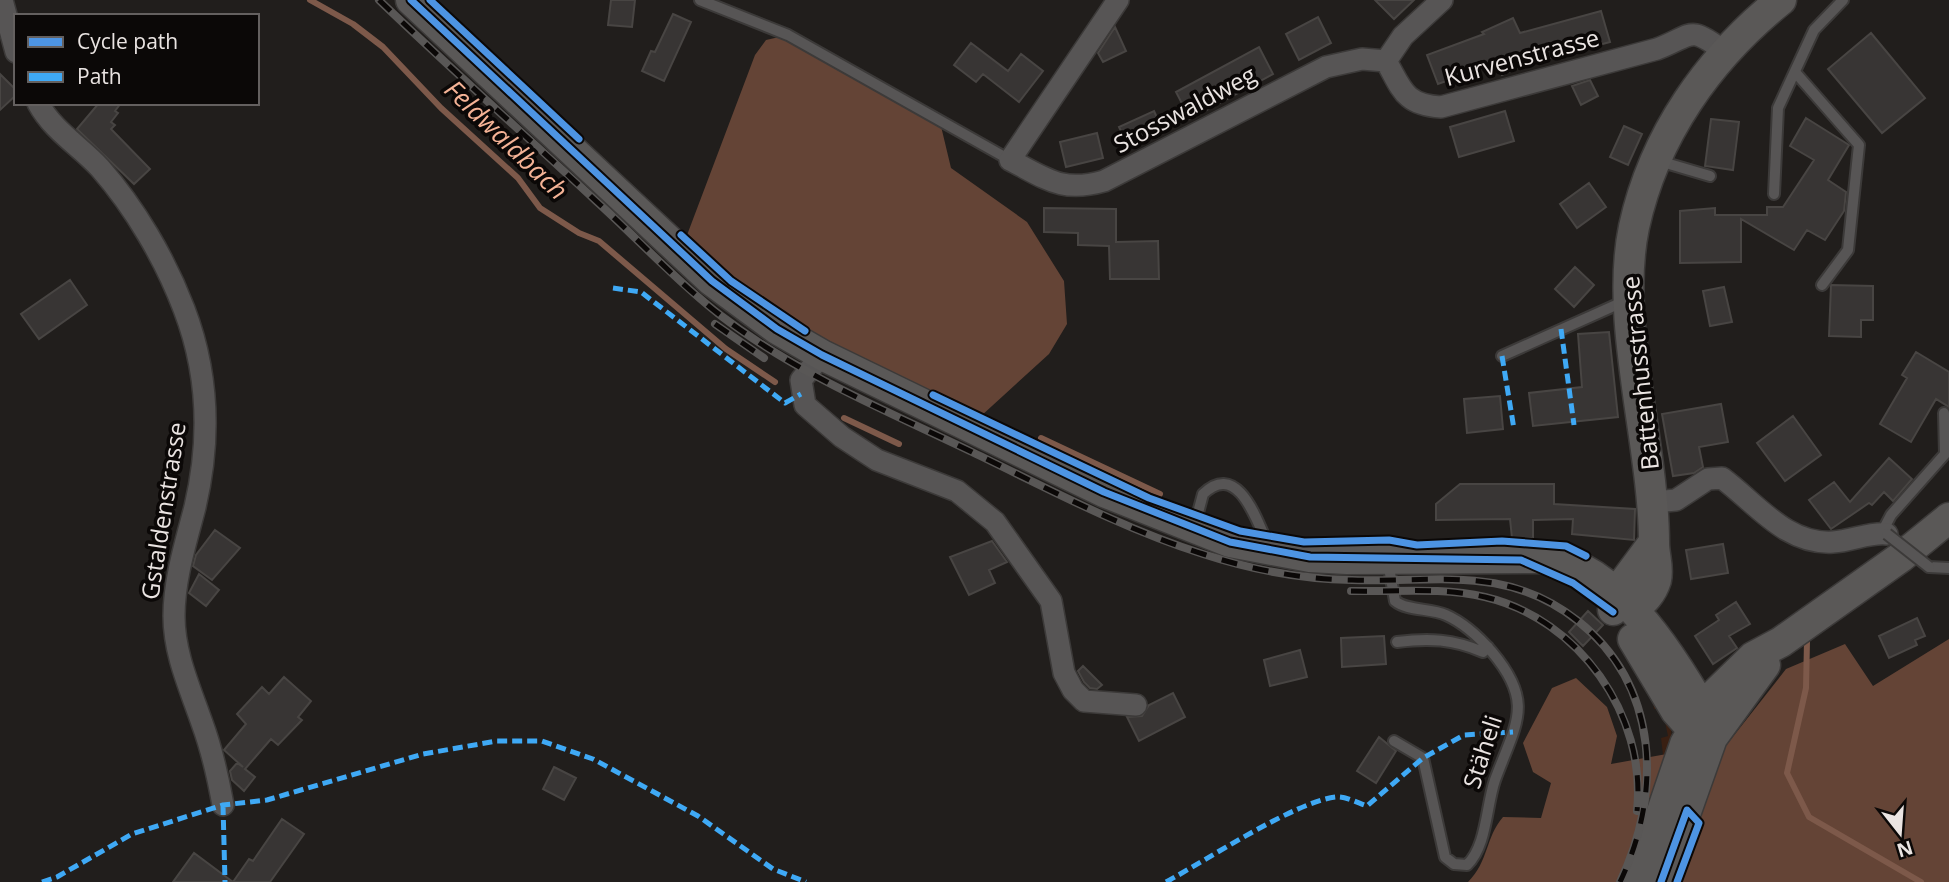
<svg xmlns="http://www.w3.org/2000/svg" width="1949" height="882" viewBox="0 0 1949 882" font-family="'Open Sans',sans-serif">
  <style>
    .green { fill: #391f12 }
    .forest { fill: #644436 }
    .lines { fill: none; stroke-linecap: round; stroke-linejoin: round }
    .stream { stroke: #7d594a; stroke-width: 6 }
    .building { fill: #383534; stroke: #484543; stroke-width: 2 }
    .lane-casing { stroke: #3c3a39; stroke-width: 14 }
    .street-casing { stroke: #3c3a39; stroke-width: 24 }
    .secondary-casing { stroke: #3c3a39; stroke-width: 33 }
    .lane { stroke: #575555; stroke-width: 10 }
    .street { stroke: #575555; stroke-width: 21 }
    .secondary { stroke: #5a5857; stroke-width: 30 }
    .rail-casing { stroke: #595756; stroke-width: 8 }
    .rail { stroke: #0b0807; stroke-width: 5; stroke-dasharray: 16; stroke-linecap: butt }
    .lane-bridge-casing { stroke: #3c3a39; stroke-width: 14; stroke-linecap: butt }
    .lane-bridge { stroke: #575555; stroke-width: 10 }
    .quiet { stroke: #3fa9f5; stroke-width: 5; stroke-dasharray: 10 5; stroke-linecap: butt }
    .cycleway-casing { stroke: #0b0807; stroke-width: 11 }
    .cycleway { stroke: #4d94e3; stroke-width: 7 }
    .labels { text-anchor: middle; stroke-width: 7; stroke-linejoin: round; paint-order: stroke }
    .street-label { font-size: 24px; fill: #eae4e2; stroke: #0b0807 }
    .water-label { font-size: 26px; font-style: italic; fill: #f5b396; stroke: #0b0807 }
  </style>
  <rect width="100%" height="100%" fill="#211e1c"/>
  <path class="green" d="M1650,682L1671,722L1672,751L1663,755L1661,738L1668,736L1662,708L1654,709Z"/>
  <path class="forest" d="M788,35L940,122L951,168L1027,222L1064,281L1067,324L1049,354L969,427L867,376L681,251L755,55L766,40Z
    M1949,639V882H1468C1489,861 1485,838 1503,817L1541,818L1551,783L1533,772L1523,743L1552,688L1576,678L1607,707L1617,736L1611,764L1728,743L1786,669L1845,644L1873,686Z"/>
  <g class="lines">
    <path class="stream" d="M310,0L353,24L383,47L441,108L518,178L540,208L579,233L599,241L726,349L775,382
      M844,418L899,444
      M1041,438L1160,494
      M1807,641L1806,688L1787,773L1809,817L1921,882"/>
  </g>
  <path class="building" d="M611,0H635L632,27L608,25Z
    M1375,0H1414L1394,19Z
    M1601,11L1610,42L1550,58L1549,54L1502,75L1497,63L1438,84L1427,55L1484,34L1482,32L1513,18L1520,33Z
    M673,14L691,22L664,81L642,71L651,51L655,52Z
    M1318,17L1331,43L1299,60L1286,34Z
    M1115,27L1126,51L1103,62L1098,53Z
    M1871,33L1925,98L1882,133L1828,69Z
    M971,43L1008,71L1021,54L1043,71L1019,102L983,74L976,82L954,65Z
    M1259,47L1273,74L1190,119L1176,92Z
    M0,74L16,90V95L0,110Z
    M1590,80L1598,96L1581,105L1572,86Z
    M99,103H121L115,111L118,113L111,122L115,125L111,129L150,169L134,184L77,129Z
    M1154,111L1163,131L1128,146L1119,127Z
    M1505,111L1514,141L1459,157L1450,127Z
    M1806,118L1849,145L1828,180L1846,192L1844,211L1825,240L1807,230L1794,250L1741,219V262L1680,263V211L1715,208V215H1767V207H1783L1814,160L1790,146Z
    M1711,119L1739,122L1733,170L1705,166Z
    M1624,126L1642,134L1628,165L1610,157Z
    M1097,133L1103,158L1066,167L1060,142Z
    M1589,183L1606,207L1577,228L1560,204Z
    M1044,208L1116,209V242L1158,241L1159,279H1110L1109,246L1078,245V233L1044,232Z
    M1575,267L1594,285L1574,307L1555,289Z
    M70,280L87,305L39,339L21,314Z
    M1831,285L1873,286V320H1861V337L1829,336Z
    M1724,287L1732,322L1710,326L1703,291Z
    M1609,332L1618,417L1533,426L1529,393L1582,387L1578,334Z
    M1916,352L1949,372V407L1936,399L1911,442L1880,424L1907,378L1902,375Z
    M1500,396L1503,429L1467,433L1464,399Z
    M1721,404L1728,442L1699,447L1703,467L1694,473L1673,476L1662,414Z
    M1793,416L1821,455L1785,481L1757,443Z
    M1889,458L1912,479L1893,501L1884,492L1872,505L1869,503L1831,529L1809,500L1834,482L1850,502Z
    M1460,484H1554V504L1635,509L1634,540L1572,534L1573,519L1533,520V538H1512L1510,519L1436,520V504Z
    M215,530L240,548L212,580L193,566L196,555Z
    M992,541L1007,562L989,570L995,583L969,595L950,557Z
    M1723,544L1728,573L1691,579L1686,550Z
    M199,574L219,590L206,606L189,593Z
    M1736,602L1750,624L1729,636L1737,648L1713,664L1695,636L1719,620L1716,615Z
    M1588,611L1603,625L1583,646L1569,632Z
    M1917,618L1925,636L1915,640L1917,645L1889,658L1879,636Z
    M1384,636L1386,664L1342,667L1341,638Z
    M1300,650L1307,677L1270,686L1264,660Z
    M1083,666L1102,685L1097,689L1090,688L1084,682L1078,671Z
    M284,677L311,701L298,717L302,720L278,745L271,739L245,769L255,777L244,791L232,780L230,771L237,763L243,767L224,750L246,724L237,714L262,687L269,694Z
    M1173,693L1185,717L1139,741L1127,717L1142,716L1149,705Z
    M1379,737L1396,751L1376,783L1357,771Z
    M554,767L576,778L564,800L543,789Z
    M282,819L304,834L270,882H173L194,853L233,882L249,859L253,861Z"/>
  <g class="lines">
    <g class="lane-casing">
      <path id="lane" d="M700,0L788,35L1010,160
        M1795,72L1859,145L1848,250L1822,285
        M1659,161L1710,176
        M1774,194L1778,108L1814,30L1843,0
        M1502,356L1616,305L1626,303
        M1195,524L1203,494C1238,460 1257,521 1268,545
        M1881,534L1891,515L1945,454L1944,413
        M1388,562L1395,601C1407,611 1430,608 1446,615C1464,623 1479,637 1492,652C1535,703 1516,723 1495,780C1486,806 1487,846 1467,865L1454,864L1445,857L1423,758L1394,741
        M1929,567L1949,568
        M1397,642C1429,638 1453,639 1483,652L1488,647"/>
    </g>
    <g class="street-casing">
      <path id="street" d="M2,0L16,52
        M1118,0L1010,160C1047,179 1062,193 1104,181L1326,67L1362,59L1386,61
        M1386,61C1402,89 1404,105 1441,107L1657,49C1694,35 1688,24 1725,52
        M1386,61L1403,36L1442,0
        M38,103C53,131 80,146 100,168C135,208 165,259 184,309C209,374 211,439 195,507C186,542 174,579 174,616C174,654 190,688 202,723C212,750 218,777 223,805
        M822,355L801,380L805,405L842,437L877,460L957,491L995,522L1051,601L1064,673L1073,690L1084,701L1136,705
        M1654,502L1676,500L1708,479L1722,478C1756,503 1786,545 1833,542C1852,541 1869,532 1887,534"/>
    </g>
    <g class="secondary-casing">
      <path id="secondary" d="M411,0L712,281L777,329L822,355L1104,492L1230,542L1310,557L1347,559L1546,558C1620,564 1682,671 1715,731
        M1634,609C1644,601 1652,593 1656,580C1659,567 1654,556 1654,543C1654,444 1614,322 1634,227C1654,135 1709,58 1781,0
        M1613,610L1617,592L1654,542
        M1633,639L1676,711L1692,729
        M1638,882L1685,744L1712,697L1753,657L1781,642L1901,557L1949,518
        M1661,882L1712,738L1765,665"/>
    </g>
    <use href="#lane" class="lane"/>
    <use href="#street" class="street"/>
    <use href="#secondary" class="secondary"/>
    <g class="rail-casing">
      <path id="rail" d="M379,0C450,68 524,134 596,201C637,238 676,281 720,315C797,374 885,410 972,452C1047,488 1123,529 1203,554C1252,570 1301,579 1352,580C1436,583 1506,564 1578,621C1660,686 1662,794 1620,882
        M715,324L764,358
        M1351,591C1396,592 1441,587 1485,597C1579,619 1647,715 1637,811"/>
    </g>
    <use href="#rail" class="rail"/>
    <g class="lane-bridge-casing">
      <path id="lane-bridge" d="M1887,534L1929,567"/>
    </g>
    <use href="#lane-bridge" class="lane-bridge"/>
    <path class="quiet" d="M613,288L641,292L785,403L801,394
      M1561,329L1574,425
      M1502,356L1514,429
      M223,805L225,882
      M42,882L57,877L132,834L223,805L267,800L423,754L497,741H542L593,759L698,816L773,869L806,882
      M1166,882C1205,861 1296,801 1336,797C1345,796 1358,803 1367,806L1423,758L1464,735L1513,732"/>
    <g class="cycleway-casing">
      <path id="cycleway" d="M411,0L712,281L777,329L822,355L1104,492L1230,542L1310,557L1521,560L1573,583L1613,612
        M430,0L579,139
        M681,235L731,281L805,331
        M933,395L1149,498L1240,531L1304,542L1389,540L1417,545L1502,541L1566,546L1586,556
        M1661,882L1687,810L1699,823L1677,882"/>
    </g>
    <use href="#cycleway" class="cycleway"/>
  </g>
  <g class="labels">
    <g class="street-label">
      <text transform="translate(1522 58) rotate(-15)" y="8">Kurvenstrasse</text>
      <text transform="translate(1185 110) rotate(-28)" y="8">Stosswaldweg</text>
      <text transform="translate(1641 373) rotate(-96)" y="8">Battenhusstrasse</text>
      <text transform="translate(164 511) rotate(-81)" y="8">Gstaldenstrasse</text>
      <text transform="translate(1483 752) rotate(-72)" y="8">Stäheli</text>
    </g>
    <g class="water-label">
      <text transform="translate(506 140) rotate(44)" y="9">Feldwaldbach</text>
    </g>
  </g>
  <rect x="14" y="14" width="245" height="91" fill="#0b0807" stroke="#64605f" stroke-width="2"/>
  <rect x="28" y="37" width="35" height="10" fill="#4d94e3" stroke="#64605f" stroke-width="2"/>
  <text x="77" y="49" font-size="21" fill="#eae4e2">Cycle path</text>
  <rect x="28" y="72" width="35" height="10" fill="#3fa9f5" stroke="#64605f" stroke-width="2"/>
  <text x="77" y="84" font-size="21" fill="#eae4e2">Path</text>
  <g transform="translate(1900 833) rotate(163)" stroke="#0b0807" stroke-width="5" paint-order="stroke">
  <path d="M0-5L12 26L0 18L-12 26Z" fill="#eae4e2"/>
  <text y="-10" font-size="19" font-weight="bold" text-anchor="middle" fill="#eae4e2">N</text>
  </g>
</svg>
